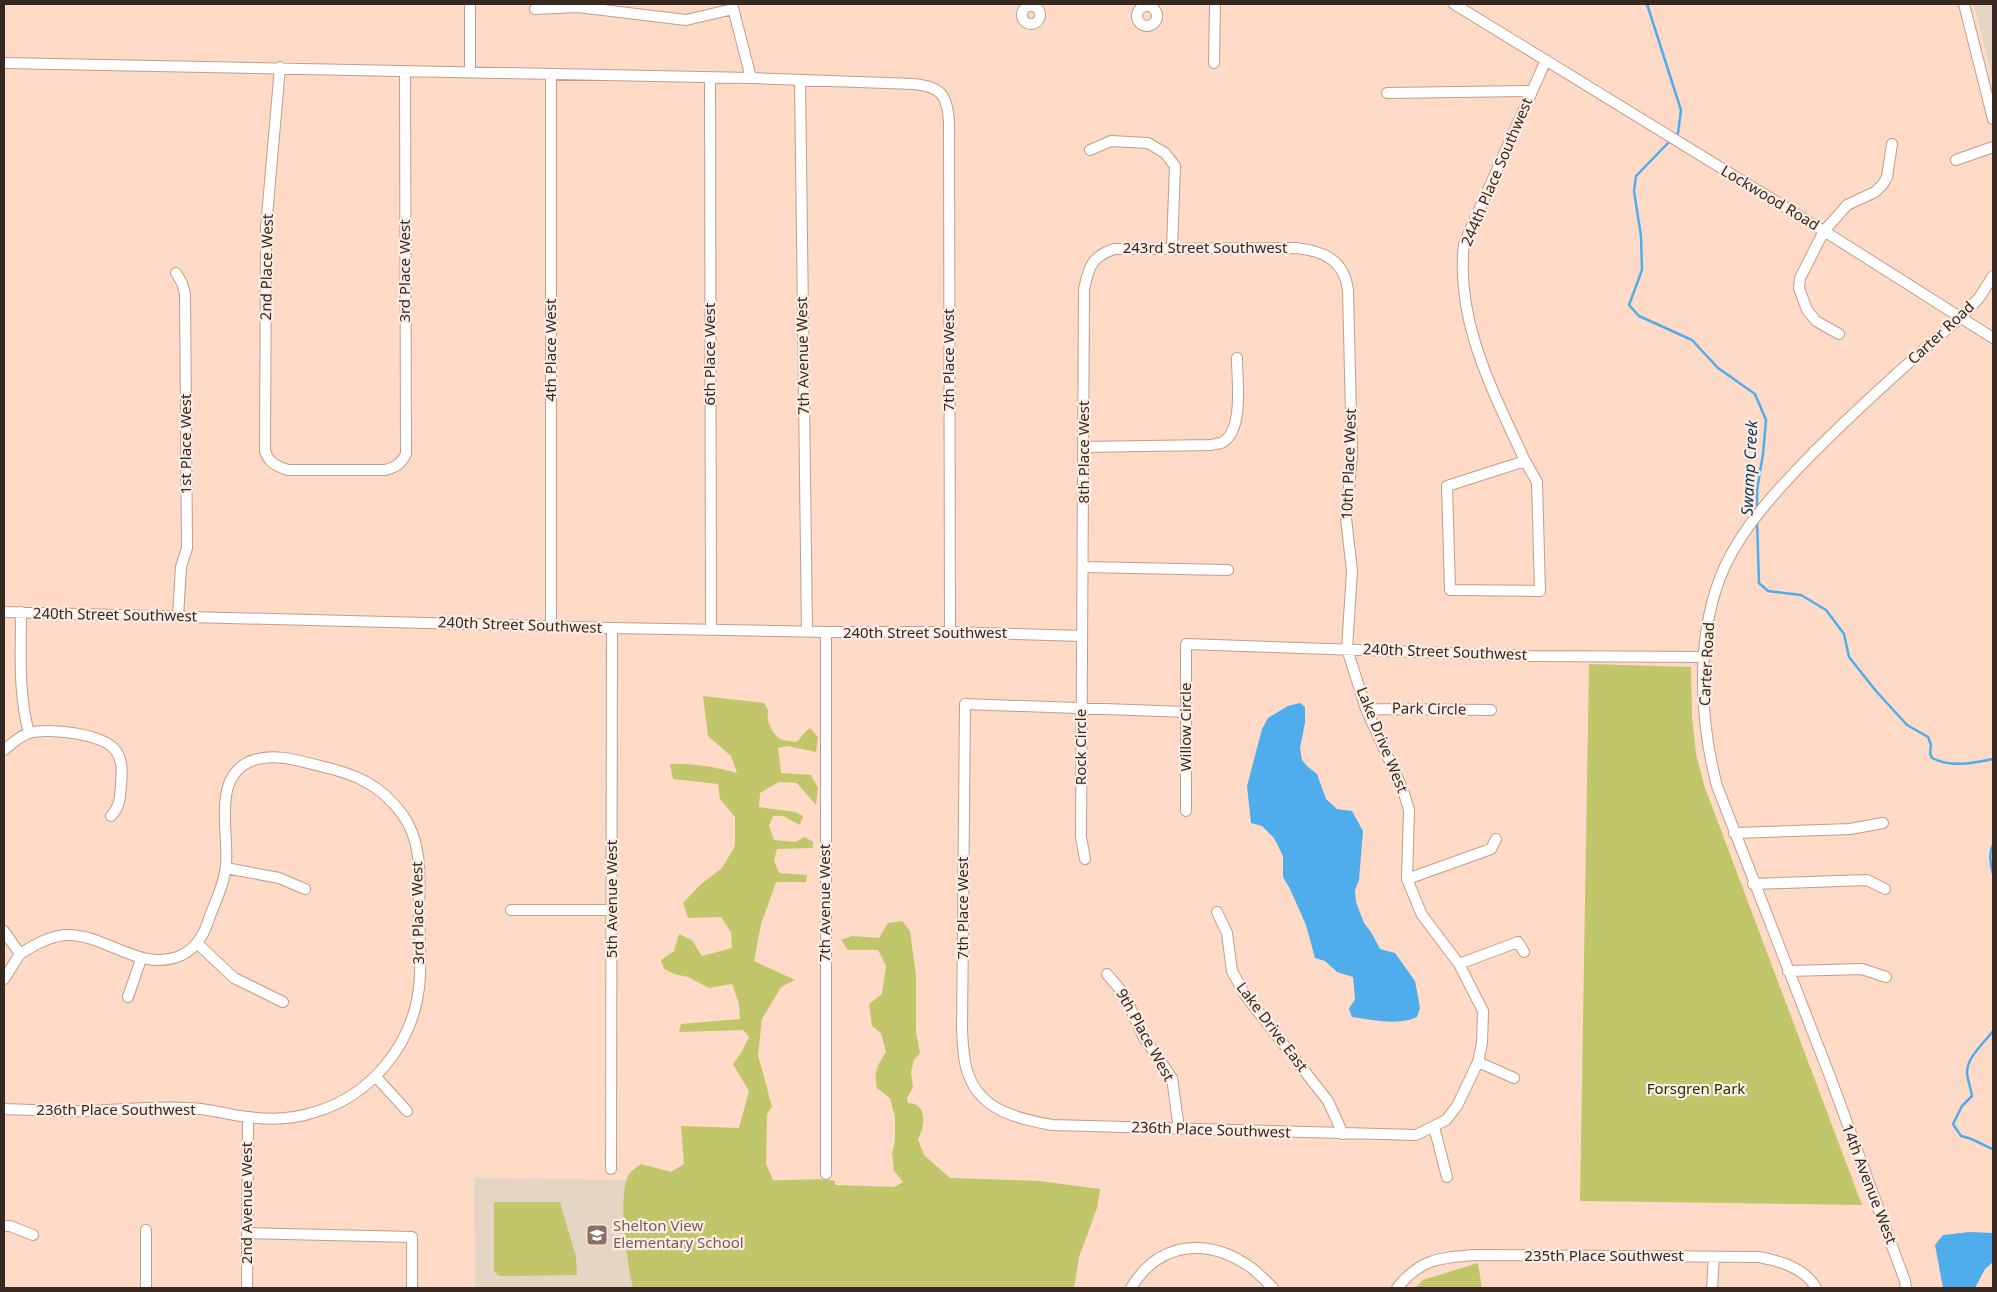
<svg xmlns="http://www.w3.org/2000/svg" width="1997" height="1292" viewBox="0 0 1997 1292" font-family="'Noto Sans',sans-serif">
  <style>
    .education { fill: #e5d6c4 }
    .green { fill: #c1c66a }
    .water { fill: #4fadec }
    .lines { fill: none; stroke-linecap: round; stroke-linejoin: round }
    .stream { stroke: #4fadec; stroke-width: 2.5 }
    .minor-casing { stroke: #c19e8b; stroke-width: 12 }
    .minor { stroke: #fff; stroke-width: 10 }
    .labels { text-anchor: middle; stroke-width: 4.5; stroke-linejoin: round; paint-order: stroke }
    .street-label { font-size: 15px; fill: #362820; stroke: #fbece4 }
    .park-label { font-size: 15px; fill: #2c2e01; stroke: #fbece4 }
    .education-label { font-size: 15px; fill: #785e54; stroke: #fbece4; text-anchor: start }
    .water-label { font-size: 16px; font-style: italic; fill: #0b344d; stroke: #fbece4 }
  </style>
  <rect width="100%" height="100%" fill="#ffdac6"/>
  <path class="education" d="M1974,4H1993V82Z
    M474,1178L720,1181L718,1288H475Z"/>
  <path class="green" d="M1589,664L1691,667L1692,717L1696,754L1704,785L1862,1205L1580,1201Z
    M703,696L764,703L768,710C766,721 772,736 783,740C787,741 792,741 796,742C802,738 803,732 810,728L818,737L816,752L787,746L778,748L781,773L811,775L818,788L816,805L797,783L779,782L760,793L759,807L795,812L803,816L800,825L783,816H773L769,826L774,840L795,842L805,837L813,842V848L777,849L774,860L779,873L807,875L806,882H776L761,924L754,961L795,980L781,987L762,1019L758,1055L772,1107L767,1114L766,1164L773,1180C794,1181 815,1177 835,1181V1185L894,1187L903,1182L894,1171L892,1153L895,1141V1117L890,1098L877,1088C873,1073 878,1064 886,1052L881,1033L872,1026L869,1004L882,994L886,966L878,950H848L841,940L852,936L879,938L888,923L902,921L910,931L916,976V1033L920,1053L914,1060L911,1072L913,1087L907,1098L908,1103C928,1103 925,1127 918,1139L924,1155L950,1178L1039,1181L1100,1189L1097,1208L1079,1257L1074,1288H633C627,1264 617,1194 629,1174C632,1170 637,1167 641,1164L671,1172L684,1164L681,1126L739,1128L749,1091L733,1064L741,1053L749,1037L743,1030L679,1032L681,1024L740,1019L739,1004L732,984L709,988L688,977L674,974L664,969L661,960L674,951L679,934L692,940L702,956L732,948L731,932L721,917L688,918L683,903L700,885L722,868L735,846V817L720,799L718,784L673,779L670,764C693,763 715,767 737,773L731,756L708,736Z
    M494,1202H560L576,1257L577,1275L499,1276L494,1271Z
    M1478,1263L1482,1288H1415L1423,1280Z"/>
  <path class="water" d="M1300,703L1305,707V723L1300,748L1302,760L1308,767L1317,774L1326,799L1337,809L1352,811L1363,831L1359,880L1355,890L1356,902L1364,923L1371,932L1380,949L1395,953L1415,981L1420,1008L1417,1017C1397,1026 1374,1020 1352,1017L1349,1009L1355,999L1353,977L1337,972L1325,961L1315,958L1306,925L1290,889L1283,877V856L1274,838L1262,826L1251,823L1247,786L1262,729L1268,718L1288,706Z
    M1970,1232L1993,1233V1262L1985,1269L1975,1288H1943L1935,1245L1943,1235Z"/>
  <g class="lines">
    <path class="stream" d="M1647,4L1681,110L1678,133L1675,136
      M1671,140L1636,176L1634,191L1641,236L1642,270L1629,305L1639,316L1692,340L1718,368L1755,394L1766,420L1763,454L1757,490V510
      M1757,520L1759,583L1768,591L1801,595L1826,610L1844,634L1849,657L1876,691L1907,725L1928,737L1931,745L1930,753L1932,758C1951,768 1973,763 1993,759
      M1993,845C1988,854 1991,864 1993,874
      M1993,1031C1985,1042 1967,1057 1967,1072C1967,1078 1971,1089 1972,1096L1962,1106L1953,1124L1961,1136C1973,1138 1982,1145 1993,1149"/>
    <g class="minor-casing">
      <path id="minor" d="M470,4V72
        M732,4L751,78
        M1454,4L1824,231L1993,338
        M1964,4L1993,119
        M1022 15a9 9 0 1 1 18 0a9 9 0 1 1-18 0Z
        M1137 16a10 10 0 1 1 20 0a10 10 0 1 1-20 0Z
        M535,9L578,7L686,20L733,9
        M4,63L751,78L914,84C942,87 947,95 949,122L950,632
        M1214,63L1215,4
        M280,67L266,228L265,451C269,463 276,466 288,470H385C396,467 401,464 406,454L405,71
        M710,77L711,630
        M800,80L807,632
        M1387,93L1531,91
        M1090,150L1111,141L1148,143L1165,153L1175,166L1172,248
        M1956,160L1993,147
        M176,273L182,283L185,294L187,548L181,567L178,616
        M1839,334L1816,321L1807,310L1799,288L1800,278L1824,231L1841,212L1847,205L1875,192L1883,184L1887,177L1892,144
        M1083,447L1211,445C1214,444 1220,444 1223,442C1244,429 1237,380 1237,358
        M1525,461C1494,393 1455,322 1464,244L1546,60
        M1525,461L1537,482L1540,591L1450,590L1447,486Z
        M1084,567L1228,570
        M4,612L612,628L826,632H950L1082,636
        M21,612C21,653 18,693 29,733
        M551,626V75
        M1366,709L1491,710
        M4,750C11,744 20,736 29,733C49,727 104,734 116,751C123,761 122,773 121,785C120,797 120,807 111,816
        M1186,811V644L1530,656L1705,657
        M1734,833L1850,829L1883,823
        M1085,859L1081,837L1084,289C1089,267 1091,257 1114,249L1296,248C1324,251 1344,260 1348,290L1352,456L1346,518L1352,571L1347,649L1366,709L1403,790L1409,810L1407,879L1422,915L1459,964L1483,1011L1482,1043L1478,1062L1457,1106L1446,1120L1416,1135L1052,1125C1019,1119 982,1111 969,1076C963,1062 963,1045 962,1030L965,704L1187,712
        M226,868L279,878L305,889
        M1407,879L1491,849L1496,839
        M1753,884L1867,880L1885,889
        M511,910H612
        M1217,912L1227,933L1232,971L1245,995L1328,1101L1343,1134
        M4,931L20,954C34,945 48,937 65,935C106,933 140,974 182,955C198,947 205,932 210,916C216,900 225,882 226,864C229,831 211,774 254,760C276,753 299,761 320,766C355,774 380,784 402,814C422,840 420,877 419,908C419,934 422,962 419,988C412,1046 370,1096 315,1112C294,1119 269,1120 248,1117C228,1115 208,1108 187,1108C155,1106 122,1110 89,1111C61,1112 32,1110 4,1109
        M197,943L234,978L283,1002
        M1459,964L1518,942L1524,952
        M1788,971L1862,969L1886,977
        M1107,974L1124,994L1143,1036L1172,1078L1179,1129
        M4,979L20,954
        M128,997L141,959
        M1478,1062L1514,1078
        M376,1077L407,1111
        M1434,1127L1447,1177
        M611,1169L612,628
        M826,1174V632
        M4,1226H10L33,1235
        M247,1233L412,1237V1288
        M146,1288V1230
        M247,1288L248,1117
        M1131,1288C1160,1240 1210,1237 1253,1269C1260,1275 1267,1282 1273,1288
        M1397,1288C1420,1259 1439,1258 1473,1255L1759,1257C1780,1261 1805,1268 1816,1288
        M1712,1288L1714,1257
        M1906,1288L1905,1281L1895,1254L1831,1079L1717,786C1699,717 1695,632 1725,566C1746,522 1780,487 1813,453C1860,406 1910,361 1961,317L1979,298L1993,276"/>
    </g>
    <use href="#minor" class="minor"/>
  </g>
  <defs>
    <g id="school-square" transform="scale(1.125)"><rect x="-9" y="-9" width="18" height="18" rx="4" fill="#8d6e63" stroke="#fbece4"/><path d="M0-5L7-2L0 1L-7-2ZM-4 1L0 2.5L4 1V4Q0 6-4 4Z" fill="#fff"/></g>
  </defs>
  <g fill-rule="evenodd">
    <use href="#school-square" x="597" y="1235"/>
  </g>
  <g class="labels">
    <g class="street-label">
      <text transform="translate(1497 172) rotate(-67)" y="5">244th Place Southwest</text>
      <text transform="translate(1770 198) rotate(31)" y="5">Lockwood Road</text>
      <text x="1205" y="253">243rd Street Southwest</text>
      <text transform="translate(267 267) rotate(-89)" y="5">2nd Place West</text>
      <text transform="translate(405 271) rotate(-90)" y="5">3rd Place West</text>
      <text transform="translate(1941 333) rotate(-43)" y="5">Carter Road</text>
      <text transform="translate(551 350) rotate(-90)" y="5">4th Place West</text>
      <text transform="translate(710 354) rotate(-90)" y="5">6th Place West</text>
      <text transform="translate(803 356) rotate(-91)" y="5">7th Avenue West</text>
      <text transform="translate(949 360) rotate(-90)" y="5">7th Place West</text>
      <text transform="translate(186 444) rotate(-90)" y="5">1st Place West</text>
      <text transform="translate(1084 452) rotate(-90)" y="5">8th Place West</text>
      <text transform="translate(1349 464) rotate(-88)" y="5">10th Place West</text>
      <text transform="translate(115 615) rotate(1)" y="5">240th Street Southwest</text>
      <text transform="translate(520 625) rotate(2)" y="5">240th Street Southwest</text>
      <text x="925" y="638">240th Street Southwest</text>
      <text transform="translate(1445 652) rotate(2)" y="5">240th Street Southwest</text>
      <text transform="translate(1707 664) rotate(-87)" y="5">Carter Road</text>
      <text transform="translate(1429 709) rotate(1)" y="5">Park Circle</text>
      <text transform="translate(1186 727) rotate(-90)" y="5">Willow Circle</text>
      <text transform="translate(1382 740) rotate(68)" y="5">Lake Drive West</text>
      <text transform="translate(1081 747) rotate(-90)" y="5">Rock Circle</text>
      <text transform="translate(612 899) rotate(-90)" y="5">5th Avenue West</text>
      <text transform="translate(825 903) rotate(-90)" y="5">7th Avenue West</text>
      <text transform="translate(963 908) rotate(-90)" y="5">7th Place West</text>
      <text transform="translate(418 913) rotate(-91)" y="5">3rd Place West</text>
      <text transform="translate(1272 1027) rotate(53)" y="5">Lake Drive East</text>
      <text transform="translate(1145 1035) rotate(61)" y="5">9th Place West</text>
      <text x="116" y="1115">236th Place Southwest</text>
      <text transform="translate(1211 1130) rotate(2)" y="5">236th Place Southwest</text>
      <text transform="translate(1869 1184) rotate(69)" y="5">14th Avenue West</text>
      <text transform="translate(247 1203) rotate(-90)" y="5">2nd Avenue West</text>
      <text x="1604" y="1261">235th Place Southwest</text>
    </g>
    <g class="park-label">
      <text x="1696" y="1094">Forsgren Park</text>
    </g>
    <g class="education-label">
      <text x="613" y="1231">Shelton View<tspan x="613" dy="17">Elementary School</tspan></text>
    </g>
    <g class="water-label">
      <text transform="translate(1749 468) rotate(-87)" y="6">Swamp Creek</text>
    </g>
  </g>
  <rect width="1997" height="1292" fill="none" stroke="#362820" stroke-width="10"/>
</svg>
